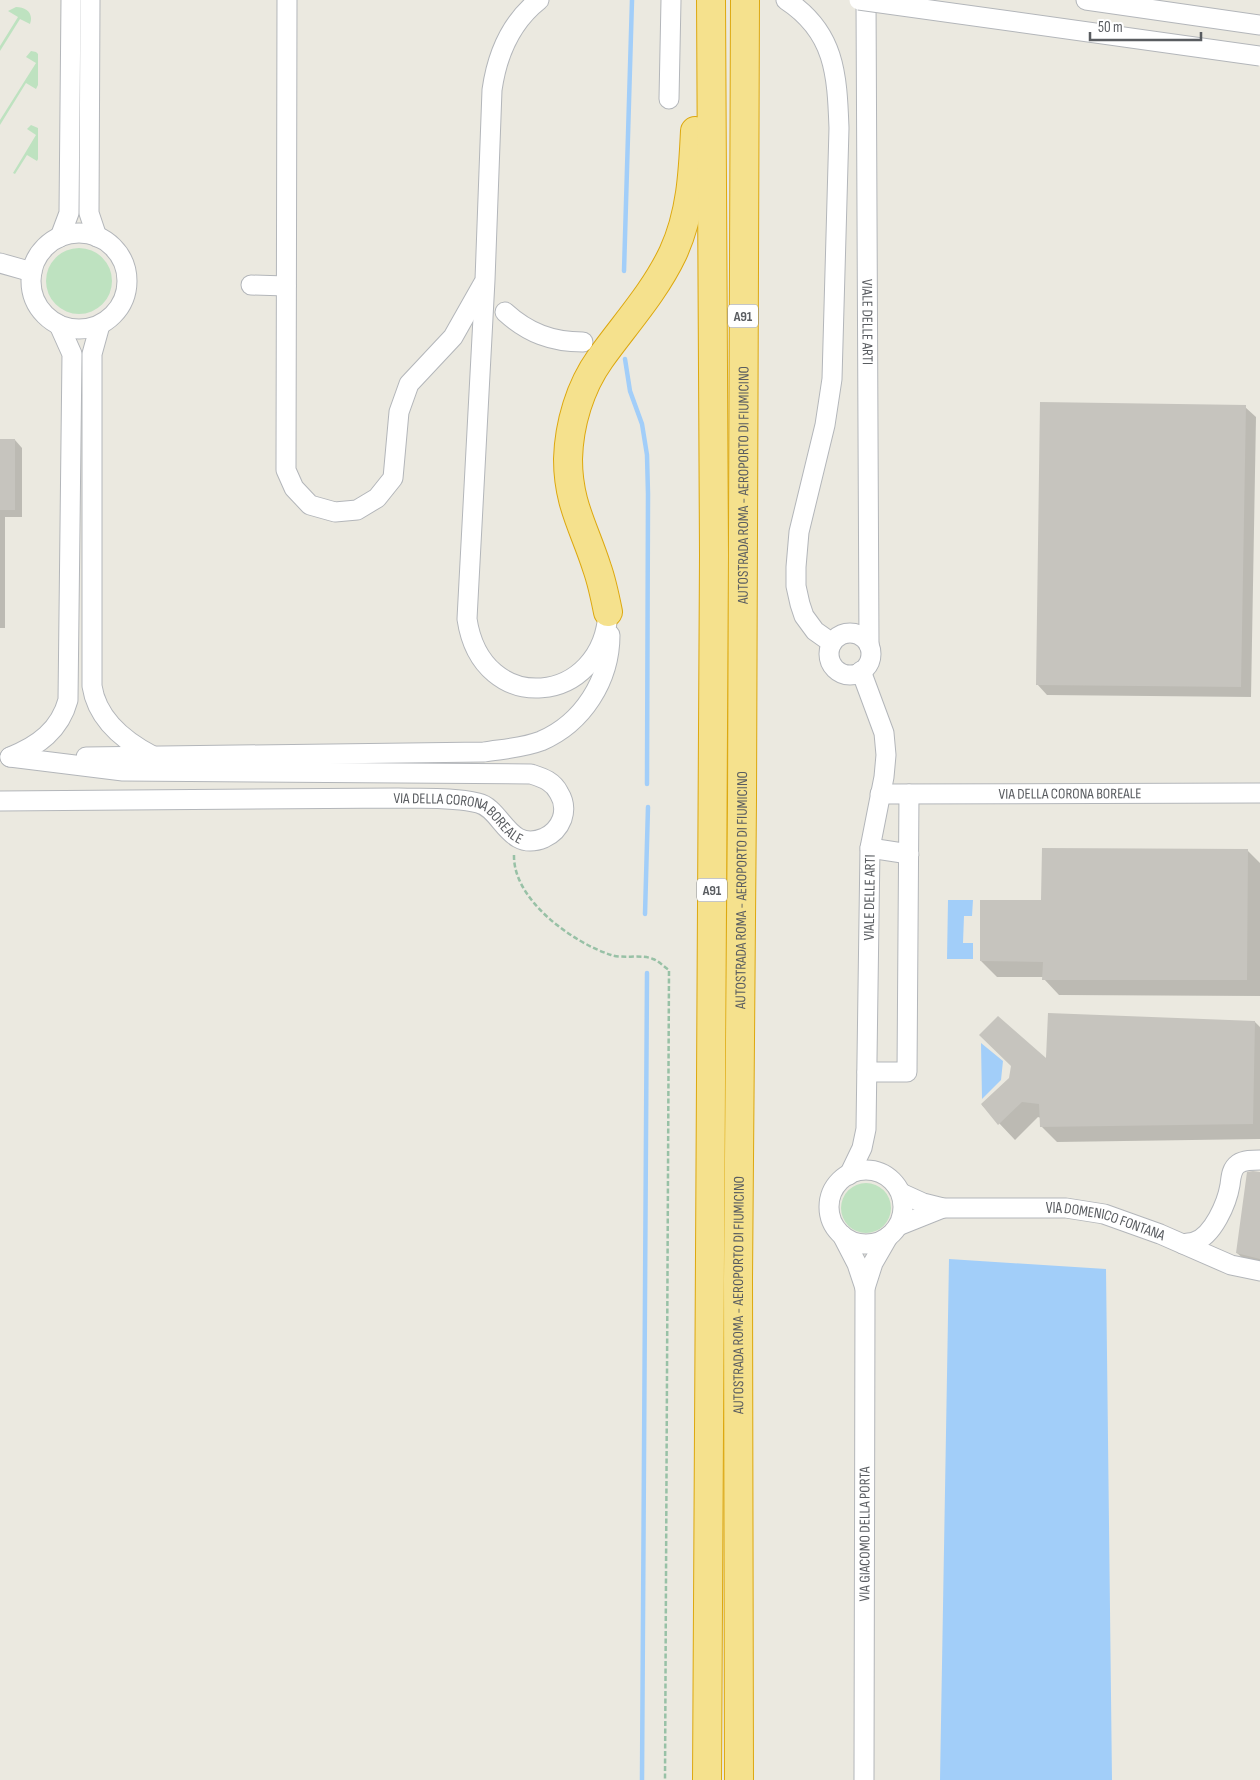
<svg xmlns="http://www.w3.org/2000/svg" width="1260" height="1780" viewBox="0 0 1260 1780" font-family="'Sofia Sans Condensed',sans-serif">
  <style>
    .green { fill: #bee2c0 }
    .water { fill: #a2cef9 }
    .shadow { fill: #0003 }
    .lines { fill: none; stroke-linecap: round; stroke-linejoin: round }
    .stream { stroke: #a2cef9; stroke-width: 4.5 }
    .building { fill: #c6c4be }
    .minor-casing { stroke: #b3b6ba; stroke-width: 21 }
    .highway-casing { stroke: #dda80f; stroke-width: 30 }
    .path { stroke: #98c1a6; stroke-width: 2.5; stroke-dasharray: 5 2.5; stroke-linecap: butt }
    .minor { stroke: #fff; stroke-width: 19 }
    .highway { stroke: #f5e18d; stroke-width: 28 }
    .minor-bridge-casing { stroke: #b3b6ba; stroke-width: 21; stroke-linecap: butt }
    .minor-bridge { stroke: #fff; stroke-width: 19 }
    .labels { text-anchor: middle; stroke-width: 4; stroke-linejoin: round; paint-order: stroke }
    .shield { fill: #fff; stroke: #8b8d90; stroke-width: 1 }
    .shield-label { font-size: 14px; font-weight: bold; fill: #595c60 }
    .street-label { font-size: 15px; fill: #595c60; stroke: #fff }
  </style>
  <rect width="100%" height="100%" fill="#ebe9e0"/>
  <path class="green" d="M16,7C26,7 34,13 30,24L20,19L0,51V46L18,17L8,11Z
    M31,51L36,52L38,54V85L36,89L26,83L0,125V120L36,63L26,57Z
    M31,125L38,128V159L37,161L27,155L15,174L13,173L36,135L27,129Z
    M46 281a33 33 0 1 1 66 0a33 33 0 1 1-66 0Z
    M841 1208a25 25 0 1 1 50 0a25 25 0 1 1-50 0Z"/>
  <path class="water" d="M948,900H973L972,916H964L963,943H973V959H947Z
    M981,1043L1003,1061L1001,1080L982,1099Z
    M949,1259L1106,1269L1112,1780H940Z"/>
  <path class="shadow" d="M1245,407L1256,417L1251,697L1047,695L1037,684Z
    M0,440H15L22,448V517H5V628H0Z
    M1247,850L1260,863V996L1059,995L1044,979V977H997L981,961L1043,902Z
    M1255,1022L1260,1027V1139L1057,1142L1041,1126V1118L1038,1117L1015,1140L982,1105L1048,1060Z
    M1260,1174V1267L1248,1263L1237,1253Z"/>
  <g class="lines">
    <path class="stream" d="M624,271L632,0
      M625,359L630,391L642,424L647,455L648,494L647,784
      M645,914L648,807
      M642,1780L647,973"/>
  </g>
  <path class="building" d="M1040,402L1246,405L1241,687L1036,685Z
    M0,439H15V510H0Z
    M1042,848L1248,849L1247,980H1042L1043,962L980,961V900H1041Z
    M1048,1013L1255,1021L1253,1124L1040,1127L1039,1104L1022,1102L998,1125L981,1104L1009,1078L1011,1066L979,1035L998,1016L1046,1058Z
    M1253,1171L1260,1172V1259L1236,1253L1247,1172Z"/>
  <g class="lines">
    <g class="minor-casing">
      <g id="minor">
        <path d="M90,0L89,213L97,237"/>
        <path d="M287,0L286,470L294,488L310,505L335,512L357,510L377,498L393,478L399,412L409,384L453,337L483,284"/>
        <path d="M539,0C511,22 497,55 492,90L485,280L467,619C482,719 604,705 608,612"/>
        <path d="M786,0C835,32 837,74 839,128L832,379L825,425L799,532L796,567V586L800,604L804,616L815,631L832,643"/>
        <path id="s1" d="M866,0L869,645"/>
        <path d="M1086,0L1260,25"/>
        <path d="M669,99L671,0"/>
        <circle cx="79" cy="281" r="48"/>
        <path d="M60,237L69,213L71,0"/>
        <path d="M0,263L32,272"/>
        <path d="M251,285L286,286"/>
        <path d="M505,312C528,333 552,342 583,342"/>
        <path d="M100,325L92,354V686C97,719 124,741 153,756"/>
        <circle cx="850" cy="654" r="21"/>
        <path d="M10,757C38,746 60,730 68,700L72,354L59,325"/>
        <path d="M86,757L484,752C503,749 523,748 541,741C583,723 610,680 610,635"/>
        <path id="s2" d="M880,794L1260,793"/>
        <path id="s3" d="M0,801L398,798C424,799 452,797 478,803C502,808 508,853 544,838C553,834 559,827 562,819C565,810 564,801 559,793C553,781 543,778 531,774L123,771L10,757"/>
        <path d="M870,848L909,854"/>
        <path d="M867,1072H907L909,794"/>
        <circle cx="866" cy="1207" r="37"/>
        <path id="s4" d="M849,1175L862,1148L866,1129L870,848L884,777L886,755L884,733L861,671"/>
        <path id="s5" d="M901,1193L923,1203L943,1208H1066L1104,1214L1160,1234L1231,1265L1260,1271"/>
        <path d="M898,1226L943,1208"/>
        <path d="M842,1235L857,1264L865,1288"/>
        <path d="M1183,1244C1186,1243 1191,1243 1194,1242C1213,1236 1227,1203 1230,1185C1231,1178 1231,1169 1238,1164C1244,1160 1253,1160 1260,1160"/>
        <path id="s6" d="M864,1780L865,1288L873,1263L888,1237"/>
      </g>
    </g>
    <g class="highway-casing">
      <g id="highway">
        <path d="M608,612C605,597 602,582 597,568C584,527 568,504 568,459C569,424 580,387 600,359C625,324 654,293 673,253C691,214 693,173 695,131"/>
        <path d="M707,1780L714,555L711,0"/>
        <path id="s7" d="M739,1780L738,1279L742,800L745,0"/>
      </g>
    </g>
    <path class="path" d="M514,855C513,900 572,942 611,955C623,959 642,954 653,959C659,961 664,967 669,970L665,1780"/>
    <use href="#minor" class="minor"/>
    <use href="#highway" class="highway"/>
    <g class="minor-bridge-casing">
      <path id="minor-bridge" d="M859,0L1260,56"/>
    </g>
    <use href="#minor-bridge" class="minor-bridge"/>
  </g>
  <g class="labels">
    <g class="shield">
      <rect x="728" y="304.5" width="30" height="23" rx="4"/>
      <rect x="697" y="878.5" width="30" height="23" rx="4"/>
    </g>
    <g class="shield-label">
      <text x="743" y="321">A91</text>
      <text x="712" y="895">A91</text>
    </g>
    <g class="street-label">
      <text dy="5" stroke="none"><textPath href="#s1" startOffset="322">VIALE DELLE ARTI</textPath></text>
      <text dy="5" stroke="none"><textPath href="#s7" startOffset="1295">AUTOSTRADA ROMA - AEROPORTO DI FIUMICINO</textPath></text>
      <text dy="5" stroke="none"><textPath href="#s2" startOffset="190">VIA DELLA CORONA BOREALE</textPath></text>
      <text dy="5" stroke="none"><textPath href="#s3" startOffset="465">VIA DELLA CORONA BOREALE</textPath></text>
      <text dy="5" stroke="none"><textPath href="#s7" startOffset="890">AUTOSTRADA ROMA - AEROPORTO DI FIUMICINO</textPath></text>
      <text dy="5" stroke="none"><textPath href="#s4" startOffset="281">VIALE DELLE ARTI</textPath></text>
      <text dy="5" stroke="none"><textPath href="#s5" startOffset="209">VIA DOMENICO FONTANA</textPath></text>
      <text dy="5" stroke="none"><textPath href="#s7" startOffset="485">AUTOSTRADA ROMA - AEROPORTO DI FIUMICINO</textPath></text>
      <text dy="5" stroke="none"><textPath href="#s6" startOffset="246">VIA GIACOMO DELLA PORTA</textPath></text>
    </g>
  </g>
  <path d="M1090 32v8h111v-8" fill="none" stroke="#595c60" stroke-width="2.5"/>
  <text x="1098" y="32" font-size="15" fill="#595c60" stroke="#ffffff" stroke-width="4" paint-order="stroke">50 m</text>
</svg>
